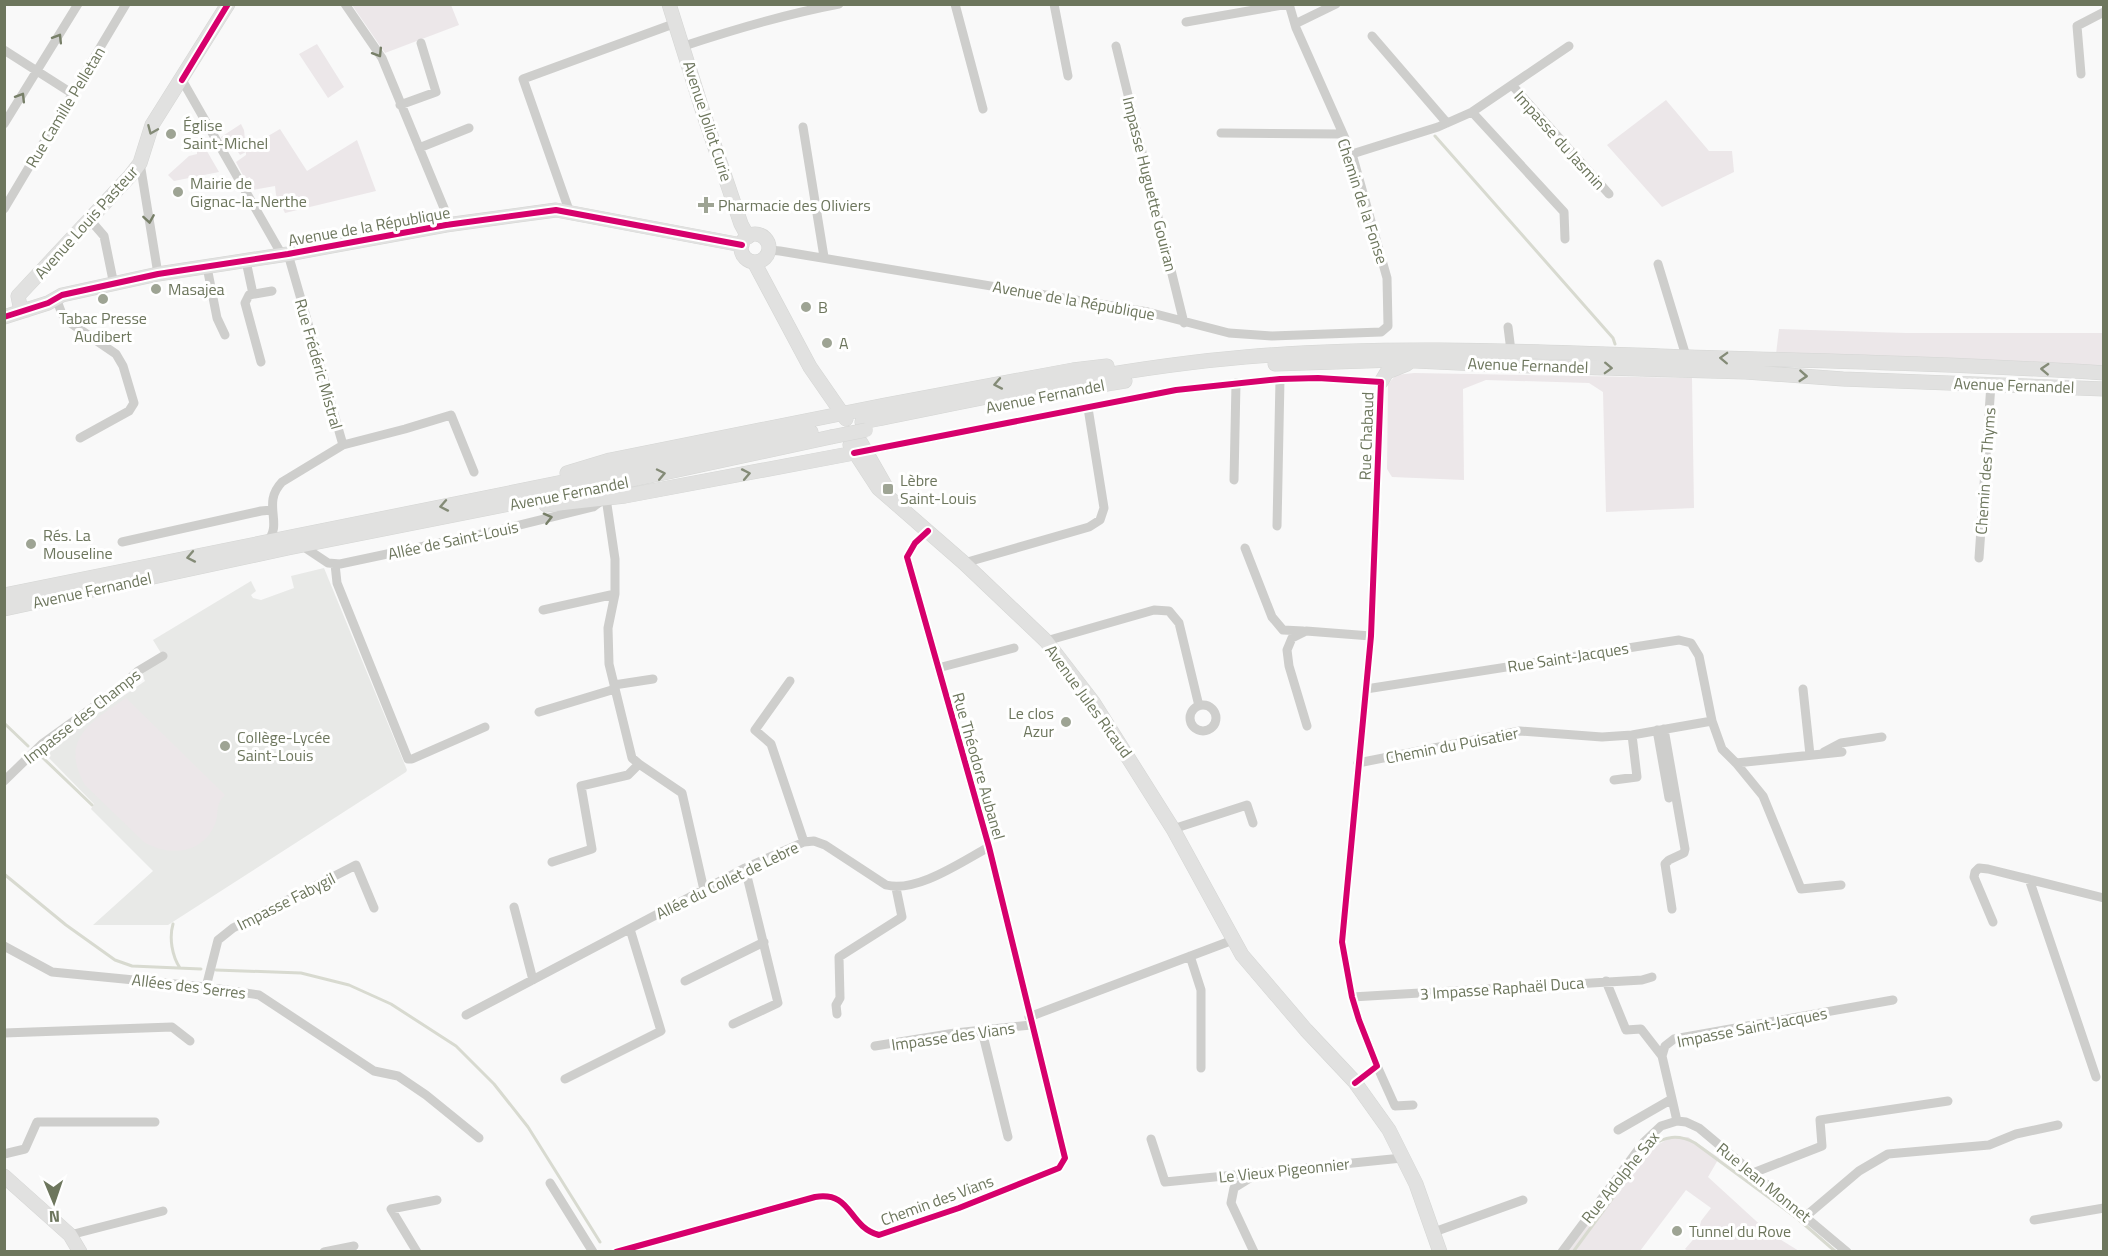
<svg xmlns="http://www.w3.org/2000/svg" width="2108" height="1256" viewBox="0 0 2108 1256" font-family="'Titillium Web',sans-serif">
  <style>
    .built { fill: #e8e9e7 }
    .green { fill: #ece7e9 }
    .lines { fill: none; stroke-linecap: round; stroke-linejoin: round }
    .stream { stroke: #d8dad0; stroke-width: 3 }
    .secondary-casing { stroke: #d5d6d4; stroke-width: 15 }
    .street { stroke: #cececc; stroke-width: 9 }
    .secondary { stroke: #e1e1e0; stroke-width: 14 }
    .secondary-bridge-casing { stroke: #d5d6d4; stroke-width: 15; stroke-linecap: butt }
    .secondary-bridge { stroke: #e1e1e0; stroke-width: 14 }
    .cycleway-casing { stroke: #fff; stroke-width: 10 }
    .cycleway { stroke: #d6006c; stroke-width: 6 }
    .oneway { stroke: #777f68 }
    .oneway2 { stroke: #848b77 }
    .poi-dot { fill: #9ea494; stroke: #fff; stroke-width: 2 }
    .labels { text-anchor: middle; stroke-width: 6; stroke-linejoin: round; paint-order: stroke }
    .street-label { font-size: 16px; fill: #6d765d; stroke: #fff }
    .poi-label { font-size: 16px; fill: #6d765d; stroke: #fff; text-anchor: start }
  </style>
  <rect width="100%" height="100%" fill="#f9f9f9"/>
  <path class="built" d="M324,568L407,770L406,772L168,925H93L153,871L91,809L94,804L46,755L53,748L52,745L145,681L141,673L164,658L153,640L251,581L256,591L251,595L253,598L261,600L294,588L291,576Z"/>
  <path class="green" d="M352,5H451L459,25L385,53Z
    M317,44L344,87L328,98L299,54Z
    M1666,100L1709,151H1732L1734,172L1662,207L1607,145Z
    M241,124L244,130L246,149L280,129L307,171L357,140L376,191L285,213L276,195L275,186L252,190L249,185L251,184L250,177L245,179L236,162L246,155V152L240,155L234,146L228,150L221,137Z
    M204,146L219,172L174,181L168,175L189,156L197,154V151Z
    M1779,329L1906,333H2103V366L1776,354Z
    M1414,373L1692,378L1694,508L1606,512L1603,392L1589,383L1486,380L1463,389L1464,480L1392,477L1387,469L1388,384L1396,375Z
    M126,698L225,795C214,806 220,811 215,824C203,854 169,857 144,842L85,785C59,739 91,722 126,698Z
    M1688,1137L1719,1158L1708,1177L1767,1231L1799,1251H1688L1685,1249L1698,1234L1701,1221L1711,1208L1686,1190L1640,1251L1565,1252L1648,1150L1670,1138Z"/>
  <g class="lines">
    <path class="stream" d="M1435,136L1613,338L1615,344
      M4,723L28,746
      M42,757L92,805
      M4,874L66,925L115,960L132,966L201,969
      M173,924C169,938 172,956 180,968
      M216,970L301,973L349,985L391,1004L456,1046L494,1084L528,1127L600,1242
      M1573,1252L1650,1147C1665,1136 1678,1134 1695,1143L1798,1219L1836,1252"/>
    <g class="secondary-casing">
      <path id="secondary" d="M669,4L702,109L741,224L748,237
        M741 248a14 14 0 1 1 28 0a14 14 0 1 1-28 0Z
        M754,262L810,367L846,419
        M27,310L20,306L18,296L130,176L140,163L152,125L228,4
        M4,317L48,303L62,295L158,274L288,254L446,225L556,210L742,245
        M1275,364L1395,360L1500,365L1746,372L1843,379L2104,389
        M1381,382L1387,372L1407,364
        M1082,388L1125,381
        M862,422C989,397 1116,368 1245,357C1393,344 1542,352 1690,357C1828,361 1966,364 2104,373
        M861,443L886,487
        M850,445L878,488L964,563L1046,641L1093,702L1173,829L1242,955L1306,1030L1354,1081L1389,1130L1416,1184L1440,1252
        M567,473L610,460L885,405L1073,370L1107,366
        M546,505L625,496L854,453
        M4,595L811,432
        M4,609L288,548L650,476L831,437
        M4,1176L70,1235L80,1252"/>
    </g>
    <path class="street" d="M345,4L382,58L451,225
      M955,4L983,109
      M1054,4L1068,76
      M1186,22L1288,4
      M1295,24L1336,4
      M1372,36L1447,123
      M684,46C735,29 786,14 839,4
      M1116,46L1184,323
      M4,50L73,94
      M2081,74L2077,26L2104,12
      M182,80L282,255
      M1512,85L1609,194
      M400,105L436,92L421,43
      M1472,112L1564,212L1565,239
      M4,124L78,4
      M803,127L824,257
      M1221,133L1342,134
      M419,148L469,128
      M1352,154L1438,127L1472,112L1569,46
      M140,163L158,274
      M4,209L126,4
      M570,213L523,79L676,23
      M91,221L104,236L114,285
      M769,250L780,251L1148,312L1229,333L1272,336L1381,332L1388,326L1387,278L1352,154L1296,28L1289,4
      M246,261L253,294
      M1658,264L1686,356
      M207,267L217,318L225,335
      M56,298L62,314L69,322L116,354L123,366L134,403L129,411L80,438
      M1508,327L1511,351
      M261,362L245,303L249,295L272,291
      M343,445L405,429L451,415L474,472
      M860,452L1176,390L1280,379L1318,378L1381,382L1371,636L1342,942L1352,997L1359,1020L1377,1066L1355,1083
      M1234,480L1236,383
      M1277,526L1280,379
      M122,542L261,511L272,510
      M267,542C284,523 261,504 282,482L343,445L288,254
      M301,545L328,563L340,564L491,532L593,507L604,499
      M1245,548L1272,617L1283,630L1303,631
      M1979,558L1991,384
      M964,563L1089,527L1100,520L1104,508L1088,408
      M335,564L337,583L408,759H412L485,727
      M543,610L615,594
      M1046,641L1154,610L1169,611L1179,623L1199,706
      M938,668L1014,648
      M790,681L755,730L771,744L804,842
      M614,685L653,679
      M1366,689L1679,640L1691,643L1699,656L1712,721L1722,749L1736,763L1842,752
      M1803,689L1810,755
      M1190 718a13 13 0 1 1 26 0a13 13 0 1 1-26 0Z
      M539,712L615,689
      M1307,726L1289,666L1287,650L1292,638L1306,631L1371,636
      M1664,729L1685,849L1684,853L1669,860L1665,864L1672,909
      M1657,730L1669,798
      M1824,752L1841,743L1882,737
      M1358,763L1520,731L1602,737L1632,735L1712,721
      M1736,763L1763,796L1801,889L1841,885
      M639,764L682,793L704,890
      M1614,780L1637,777L1632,735
      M4,781L42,744L117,690L138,671L163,656
      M1173,829L1247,805L1253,823
      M552,862L592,849L581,786L628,775L639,764L632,758L609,664L608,628L615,594V559L606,498
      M2029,879L2096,1077
      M514,907L533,980
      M1993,922L1974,877L1975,872L1979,868L1988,869L2104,898
      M4,946L52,972L206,987L259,995L374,1071L398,1076L426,1095L479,1138
      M1190,956L1201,990V1068
      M685,981L764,942
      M1606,981L1626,1030L1641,1029L1662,1056
      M206,987L218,940L233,928L356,865L374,908
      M1352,997L1642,980L1652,977
      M837,1014L836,1005L840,998L839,957L902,917L896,888
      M466,1015L745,868L804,842L814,841L825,845L886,885C917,893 961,862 989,847
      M1029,1017L1233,940
      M733,1024L778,1003L745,868
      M982,1031L1008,1137
      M4,1033L172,1027L190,1041
      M875,1046L955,1033L1031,1025
      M1377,1066L1395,1106L1413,1105
      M565,1079L661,1031L630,929
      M1672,1099L1662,1056L1665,1046L1674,1039L1893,1000
      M1618,1130L1672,1099L1677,1121
      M1151,1139L1165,1182L1402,1158
      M4,1154L25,1149L37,1122H155
      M1753,1173L1822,1146L1820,1120L1948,1101
      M550,1183L593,1252
      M1806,1216L1859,1171L1888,1154L1989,1145L2016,1134L2058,1125
      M2034,1220L2104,1208
      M1434,1232L1523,1200
      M70,1235L163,1211
      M324,1252L354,1246
      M417,1252L391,1209L437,1200
      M616,1252L815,1197C853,1191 847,1226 879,1235L959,1208L1059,1168L1065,1158L989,847L907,557L915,543L928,531
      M1254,1252L1231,1203L1234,1188L1255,1175
      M1562,1252L1644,1142L1661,1126L1677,1121L1686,1122L1699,1128L1847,1252"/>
    <use href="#secondary" class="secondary"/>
    <g class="secondary-bridge-casing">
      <path id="secondary-bridge" d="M831,437L866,430"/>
    </g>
    <use href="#secondary-bridge" class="secondary-bridge"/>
    <g class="cycleway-casing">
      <path id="cycleway" d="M182,80L228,4
        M4,317L48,303L62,295L158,274L288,254L446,225L556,210L742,245
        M854,453L1176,390L1280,379L1318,378L1381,382L1371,636L1342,942L1352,997L1359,1020L1377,1066L1355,1083
        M616,1252L815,1197C853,1191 847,1226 879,1235L959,1208L1059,1168L1065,1158L989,847L907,557L915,543L928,531"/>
    </g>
    <use href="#cycleway" class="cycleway"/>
  </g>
  <defs><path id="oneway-chevron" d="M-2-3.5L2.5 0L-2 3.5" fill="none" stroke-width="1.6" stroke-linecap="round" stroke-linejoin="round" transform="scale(1.5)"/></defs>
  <g class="oneway">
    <use href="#oneway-chevron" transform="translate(58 38) rotate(-58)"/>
    <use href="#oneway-chevron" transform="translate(378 53) rotate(58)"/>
    <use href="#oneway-chevron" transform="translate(21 97) rotate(-58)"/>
    <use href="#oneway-chevron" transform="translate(149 219) rotate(81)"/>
    <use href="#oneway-chevron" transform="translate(548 518) rotate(-14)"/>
  </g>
  <g class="oneway2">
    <use href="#oneway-chevron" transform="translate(152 130) rotate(113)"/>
    <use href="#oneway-chevron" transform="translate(1724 358) rotate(-178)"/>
    <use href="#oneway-chevron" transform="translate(1608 368) rotate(2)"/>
    <use href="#oneway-chevron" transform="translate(2045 369) rotate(-177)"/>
    <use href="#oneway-chevron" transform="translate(1803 376) rotate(4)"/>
    <use href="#oneway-chevron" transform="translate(998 384) rotate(169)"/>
    <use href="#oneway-chevron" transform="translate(661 474) rotate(-12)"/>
    <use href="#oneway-chevron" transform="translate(746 474) rotate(-11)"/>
    <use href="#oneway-chevron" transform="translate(444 506) rotate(169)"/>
    <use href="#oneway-chevron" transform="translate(191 557) rotate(169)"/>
  </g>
  <g class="poi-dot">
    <circle cx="171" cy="134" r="6"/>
    <circle cx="178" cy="192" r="6"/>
    <path d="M703 196h6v6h6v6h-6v6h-6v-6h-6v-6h6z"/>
    <circle cx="156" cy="289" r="6"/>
    <circle cx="103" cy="299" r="6"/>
    <circle cx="806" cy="307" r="6"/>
    <circle cx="827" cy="343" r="6"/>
    <rect x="882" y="483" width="12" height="12" rx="3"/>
    <circle cx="31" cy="544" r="6"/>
    <circle cx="1066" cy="722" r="6"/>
    <circle cx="225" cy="746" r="6"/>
    <circle cx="1677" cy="1231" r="6"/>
  </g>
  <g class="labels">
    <g class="street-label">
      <text transform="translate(65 107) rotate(-59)" y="6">Rue Camille Pelletan</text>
      <text transform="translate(708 121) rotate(72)" y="6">Avenue Joliot Curie</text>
      <text transform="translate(1560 140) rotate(48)" y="6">Impasse du Jasmin</text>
      <text transform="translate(1150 184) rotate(76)" y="6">Impasse Huguette Gouiran</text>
      <text transform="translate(1363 201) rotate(72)" y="6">Chemin de la Fonse</text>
      <text transform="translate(86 222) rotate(-48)" y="6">Avenue Louis Pasteur</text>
      <text transform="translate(369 226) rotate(-10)" y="6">Avenue de la République</text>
      <text transform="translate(1074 300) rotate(10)" y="6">Avenue de la République</text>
      <text transform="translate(319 364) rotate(74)" y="6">Rue Frédéric Mistral</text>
      <text transform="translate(1528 365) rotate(2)" y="6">Avenue Fernandel</text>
      <text transform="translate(2014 385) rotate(2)" y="6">Avenue Fernandel</text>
      <text transform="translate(1045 396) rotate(-11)" y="6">Avenue Fernandel</text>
      <text transform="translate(1366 436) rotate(-88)" y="6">Rue Chabaud</text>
      <text transform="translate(1985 471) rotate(-86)" y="6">Chemin des Thyms</text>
      <text transform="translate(569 493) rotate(-11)" y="6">Avenue Fernandel</text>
      <text transform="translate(453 540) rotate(-12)" y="6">Allée de Saint-Louis</text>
      <text transform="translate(92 590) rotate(-12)" y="6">Avenue Fernandel</text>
      <text transform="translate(1568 657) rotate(-9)" y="6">Rue Saint-Jacques</text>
      <text transform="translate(1089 701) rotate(54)" y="6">Avenue Jules Ricaud</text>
      <text transform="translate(82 716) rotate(-38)" y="6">Impasse des Champs</text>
      <text transform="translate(1452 745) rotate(-11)" y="6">Chemin du Puisatier</text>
      <text transform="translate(979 766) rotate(74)" y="6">Rue Théodore Aubanel</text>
      <text transform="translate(727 880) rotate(-26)" y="6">Allée du Collet de Lebre</text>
      <text transform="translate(286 901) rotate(-27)" y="6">Impasse Fabygil</text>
      <text transform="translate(189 986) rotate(7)" y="6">Allées des Serres</text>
      <text transform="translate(1502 988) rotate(-4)" y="6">3 Impasse Raphaël Duca</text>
      <text transform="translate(1752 1027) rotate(-11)" y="6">Impasse Saint-Jacques</text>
      <text transform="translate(953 1036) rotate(-8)" y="6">Impasse des Vians</text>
      <text transform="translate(1284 1170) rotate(-6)" y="6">Le Vieux Pigeonnier</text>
      <text transform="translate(1620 1177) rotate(-51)" y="6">Rue Adolphe Sax</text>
      <text transform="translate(1764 1182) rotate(39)" y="6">Rue Jean Monnet</text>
      <text transform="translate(937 1200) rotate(-20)" y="6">Chemin des Vians</text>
    </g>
    <g class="poi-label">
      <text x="183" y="131">Église<tspan x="183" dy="18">Saint-Michel</tspan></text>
      <text x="190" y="189">Mairie de<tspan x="190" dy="18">Gignac-la-Nerthe</tspan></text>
      <text x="718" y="211">Pharmacie des Oliviers</text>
      <text x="168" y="295">Masajea</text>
      <text x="818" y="313">B</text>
      <text x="103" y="324" text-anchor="middle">Tabac Presse<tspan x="103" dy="18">Audibert</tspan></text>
      <text x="839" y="349">A</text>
      <text x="900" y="486">Lèbre<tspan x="900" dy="18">Saint-Louis</tspan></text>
      <text x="43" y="541">Rés. La<tspan x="43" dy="18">Mouseline</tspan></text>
      <text x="1054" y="719" text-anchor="end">Le clos<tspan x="1054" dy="18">Azur</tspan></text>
      <text x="237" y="743">Collège-Lycée<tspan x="237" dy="18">Saint-Louis</tspan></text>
      <text x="1689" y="1237">Tunnel du Rove</text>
    </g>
  </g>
  <rect width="2108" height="1256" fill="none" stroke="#6d765d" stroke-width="12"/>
  <g transform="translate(54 1202) rotate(178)" stroke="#ffffff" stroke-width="4.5" paint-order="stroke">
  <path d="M0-4.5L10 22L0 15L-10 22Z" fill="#6d765d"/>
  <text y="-9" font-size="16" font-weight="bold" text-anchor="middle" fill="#6d765d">N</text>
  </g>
</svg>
